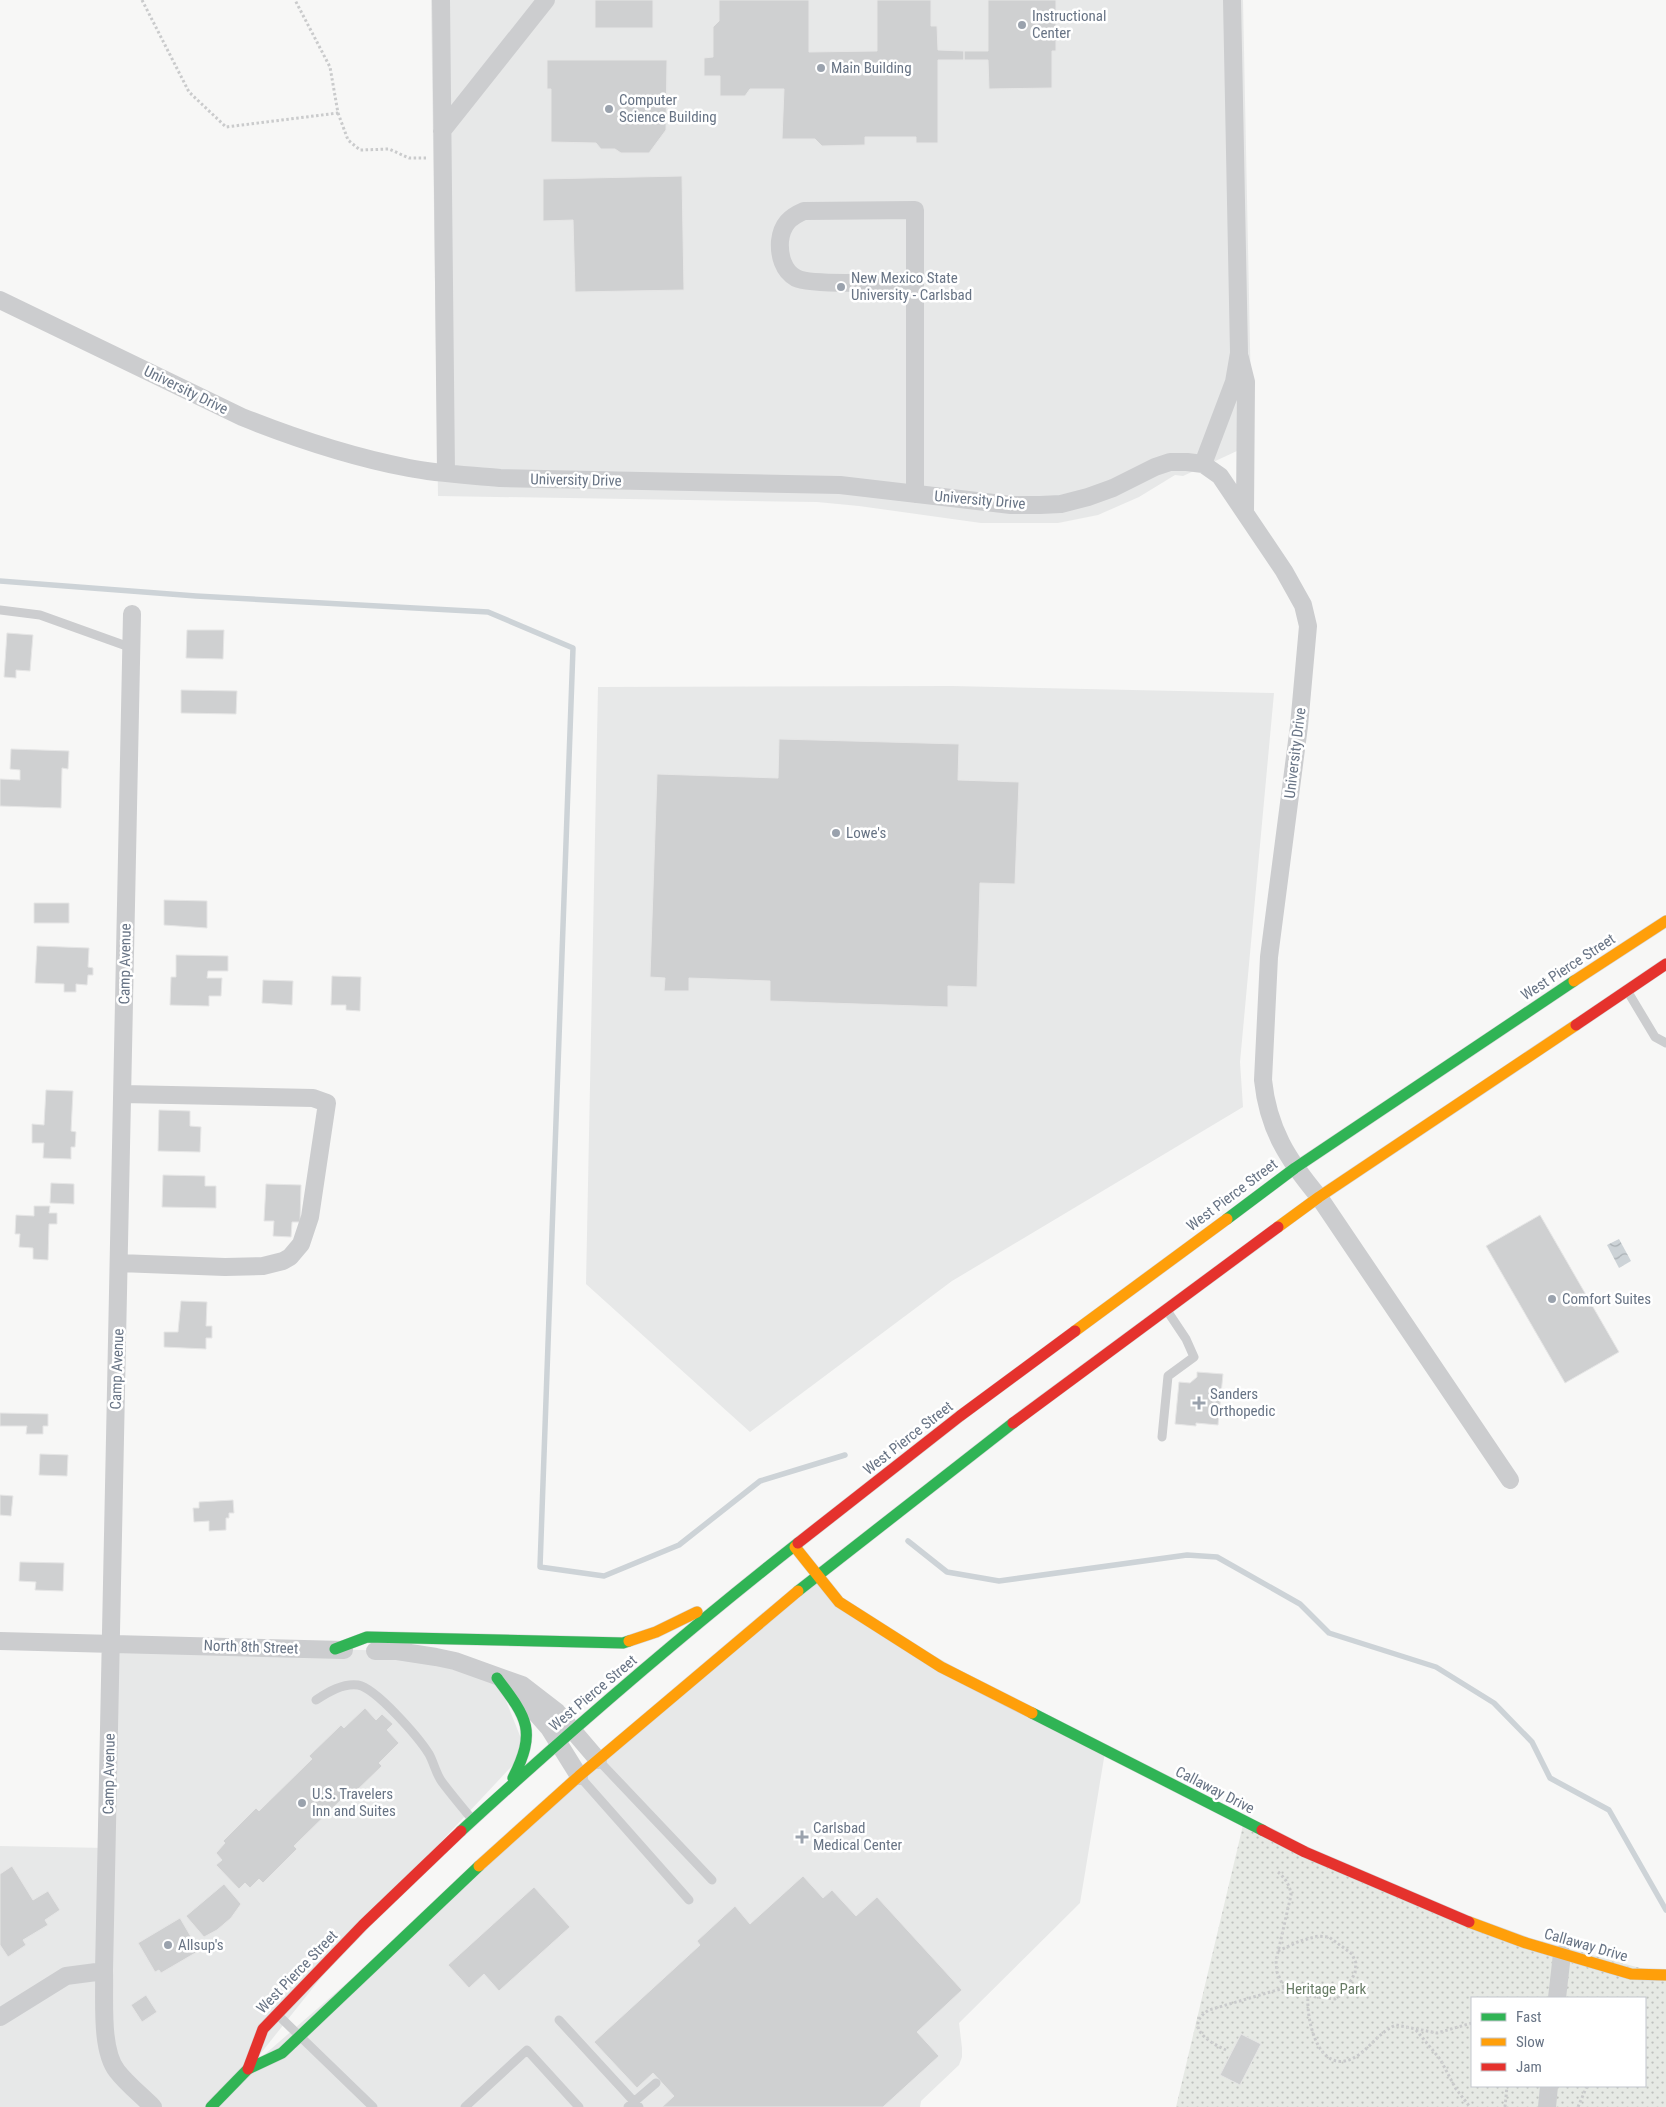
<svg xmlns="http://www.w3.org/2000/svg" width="1666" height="2107" viewBox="0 0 1666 2107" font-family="'Roboto Condensed',sans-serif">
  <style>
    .built { fill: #e7e8e8 }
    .park { fill: url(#park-dots); fill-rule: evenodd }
    .water { fill: url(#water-waves) }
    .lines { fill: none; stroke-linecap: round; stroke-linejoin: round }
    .stream { stroke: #cdd3d7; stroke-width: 5.5 }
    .building { fill: #cfd0d1; stroke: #e6e6e6 }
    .fast-casing { stroke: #d3d3d4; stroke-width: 12 }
    .slow-casing { stroke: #d3d3d4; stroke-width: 12 }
    .jam-casing { stroke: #d3d3d4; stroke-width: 12 }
    .path { stroke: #cacbcc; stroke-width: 3; stroke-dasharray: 2.5 2.5; stroke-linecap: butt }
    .lane { stroke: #cccdcf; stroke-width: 9 }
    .street { stroke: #cccdcf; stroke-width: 18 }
    .fast { stroke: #30b455; stroke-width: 11 }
    .slow { stroke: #ff9f0a; stroke-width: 11 }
    .jam { stroke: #e5322d; stroke-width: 11 }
    .poi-dot { fill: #9aa2ad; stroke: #fff; stroke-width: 2 }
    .labels { text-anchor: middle; stroke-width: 5; stroke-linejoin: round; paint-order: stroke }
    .poi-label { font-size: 15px; fill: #687485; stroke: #fff; text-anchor: start }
    .street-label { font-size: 15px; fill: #687485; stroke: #fff }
    .park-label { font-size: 15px; fill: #687c66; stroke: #fff }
  </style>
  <defs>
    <pattern id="park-dots" width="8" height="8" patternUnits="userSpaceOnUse" patternTransform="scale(1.25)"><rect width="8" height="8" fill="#e6e9e4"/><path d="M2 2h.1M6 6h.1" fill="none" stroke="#bec1be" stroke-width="1.8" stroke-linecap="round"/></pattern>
    <pattern id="water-waves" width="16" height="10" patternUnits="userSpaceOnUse" patternTransform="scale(1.25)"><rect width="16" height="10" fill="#cdd3d7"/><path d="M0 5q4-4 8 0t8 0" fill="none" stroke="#aab0b4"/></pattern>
  </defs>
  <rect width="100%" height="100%" fill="#f7f7f6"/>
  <path class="built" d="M431,0H1243L1252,444L1183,476L1175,475L1139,497L1098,515L1058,523H981L859,506L817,502L438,496Z
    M952,686L1274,693L1240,1062L1243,1107L952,1281L750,1432L586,1284L598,687Z
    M817,1575L839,1602L1105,1752L1080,1903L959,2023L962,2048V2057L959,2065L921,2101L920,2107H0V1846L107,1848L112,1643L397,1651L497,1678L526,1751L363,1925L249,2068Z"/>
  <path class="park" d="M1244,1821L1463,1920L1666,1975V2107H1176ZM1472,1998H1645V2086H1472Z"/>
  <path class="water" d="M1619,1239L1631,1261L1619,1268L1607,1245Z"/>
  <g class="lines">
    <path class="stream" d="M0,581L196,596L488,612L573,648L540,1567L604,1576L679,1545L760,1481L845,1455
      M908,1541L947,1572L999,1581L1187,1555L1217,1557L1300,1604L1329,1633L1436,1667L1494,1703L1532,1742L1550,1778L1609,1810L1666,1910"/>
  </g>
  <path class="building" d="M595,0H653V28H595Z
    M719,0H809V52L877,51V0H931V26H937L938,50L964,51V60H938V143H916V137H865V145L822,146L815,139H782L784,89H750L745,96H720V76H704V58L713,57V27L719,21Z
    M988,0H1056V51H1052V88L989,89L988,60H964V51H988Z
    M547,60H667L666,130L649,153H621L615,149H601L596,143L551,142V89H547Z
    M682,176L684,290L575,292L573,220L543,221V179Z
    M187,630H224L223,659L186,658Z
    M7,633L33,635L30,671L16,670V678L4,677Z
    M181,690L237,691L236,714L181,713Z
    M779,739L959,744L958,780L1019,782L1015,884L980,883L977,987L948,986V1007L770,1001V981L689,978V991H664L665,978L650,977L657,774L778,778Z
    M11,749L69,751L68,769L62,768L61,808L0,806V779L20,780V770L10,769Z
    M164,900L207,901V928L164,925Z
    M34,903H69V923H34Z
    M37,946L89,948L88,967L93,968V975H88L87,985L76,984V992H64V984L35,983Z
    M176,955L228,956V971H208L207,978H222L221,996H209V1006L170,1005L171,977H176Z
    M332,976L361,977L360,1011L346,1010V1005H331Z
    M263,980L293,981L292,1005L262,1003Z
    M46,1090L73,1091L71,1131L76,1132L75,1147H71V1159L43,1158L44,1143H32V1124L44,1125Z
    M159,1110L190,1111V1126L201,1127L200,1152L158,1151Z
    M163,1175L205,1176V1186H216V1208L162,1207Z
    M51,1183L74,1184V1204L50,1203Z
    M266,1184L301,1185L300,1222H292L291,1237L273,1236L274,1221H264Z
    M34,1206H50L49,1213H57V1224H49L48,1260L33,1259V1248L19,1247L20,1234H15L16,1215L34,1216Z
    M1540,1215L1619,1352L1565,1383L1486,1246Z
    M181,1301L207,1302L206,1326H212V1338H206V1349L164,1347V1332H178Z
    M1197,1372L1223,1374L1218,1425L1196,1423V1426L1175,1424L1179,1382L1190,1383L1197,1377Z
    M0,1413L48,1414V1426H43V1434H26L27,1426H0Z
    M40,1454L68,1455L67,1476L39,1475Z
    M0,1495L13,1496L11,1516L0,1515Z
    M233,1500L234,1513H229V1518H226V1530L209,1531V1521L194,1522L193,1508H199V1502Z
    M20,1562L64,1563L63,1591L35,1590L36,1582L19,1581Z
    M365,1708L376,1720L382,1714L393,1724L387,1730L399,1743L379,1763L382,1766L349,1798L346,1795L294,1846L297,1849L263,1883L259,1879L250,1888L245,1883L239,1889L216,1865L222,1860L216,1853L225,1843L223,1841L256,1808L259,1811L312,1759L309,1756L341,1725L344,1728Z
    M12,1866L33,1900L48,1891L60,1910L45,1920L48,1925L23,1940L26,1945L8,1957L0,1945V1874Z
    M803,1876L823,1898L832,1890L856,1916L877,1897L962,1990L917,2032L939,2056L883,2107H662L674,2096L653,2073L637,2088L594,2042L700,1945L697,1941L735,1906L750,1924Z
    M224,1884L241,1904L231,1918L217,1930L204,1937L186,1916Z
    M534,1887L570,1927L499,1991L484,1974L469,1988L448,1965Z
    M180,1918L197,1947L195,1948L197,1952L161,1973L159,1970L155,1972L138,1943Z
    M146,1995L157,2012L142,2022L131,2005Z
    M1241,2034L1261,2044L1240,2085L1220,2075Z"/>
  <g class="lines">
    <g class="fast-casing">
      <path id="fast" d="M1227,1219L1295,1168L1574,981
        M798,1591L1013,1423
        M335,1649L367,1637L623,1643L629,1641
        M497,1678C527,1718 537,1730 513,1778
        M1032,1713L1262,1830
        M461,1831C570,1731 681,1635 798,1543
        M211,2107L248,2069L282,2053L479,1866"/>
    </g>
    <g class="slow-casing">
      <path id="slow" d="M1574,981L1666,921
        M1278,1227L1319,1197L1576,1025
        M1075,1331L1227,1219
        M795,1547L839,1602L941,1667L1032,1713
        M629,1641L656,1632L697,1612
        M479,1866L579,1776L798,1591
        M1469,1922L1526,1943L1631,1974L1666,1975"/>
    </g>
    <g class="jam-casing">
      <path id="jam" d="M1576,1025L1666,964
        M1013,1423L1278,1227
        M798,1543L960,1416L1075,1331
        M1262,1830L1305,1852L1469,1922
        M248,2069L263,2029L363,1925L461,1831"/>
    </g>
    <path class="path" d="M142,0L189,92L226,127L338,113L330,67L295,0
      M338,113L348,140L360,150L389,149L409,158H426
      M1278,1872C1285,1878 1290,1885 1291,1895L1276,1961L1277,1972L1284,1988
      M1278,1951L1300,1941L1318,1936L1329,1937L1352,1954L1356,1963L1355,1973L1344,1993L1335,1999L1308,1996
      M1416,2030L1440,2059L1456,2089L1470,2107
      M1226,2050C1208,2042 1183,2026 1209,2010L1284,1988L1308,1996C1306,2024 1321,2082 1360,2054C1373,2044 1381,2031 1396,2025L1437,2033L1472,2023
      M1505,2107L1507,2086
      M1578,2107L1587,2086"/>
    <path class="lane" d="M0,610L40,615L132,648
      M1628,992L1655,1037L1666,1043
      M1162,1437L1168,1376L1194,1357L1186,1339L1168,1312
      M316,1700C328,1692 343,1683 358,1685C376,1688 419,1738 429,1754C434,1763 436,1774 442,1782C451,1794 461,1806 471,1818
      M600,1762L712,1880
      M581,1778L689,1900
      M280,2017L373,2107
      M559,2020L639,2107
      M465,2107L527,2050L579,2107
      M628,2107L656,2083"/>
    <path class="street" d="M441,0L446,473
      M442,131L546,0
      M915,281C893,282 811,286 796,278C783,271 779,255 780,241C782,224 790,217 804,211L915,210V494
      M0,300L242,417C297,439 352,457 409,468C439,474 470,475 500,478L840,485L1011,505H1040L1061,504L1088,497L1113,488L1155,467L1170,462H1187L1203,464L1220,476L1284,571L1303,605L1308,626L1299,726L1269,957L1263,1080C1268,1129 1288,1160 1319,1197L1510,1480
      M1240,358L1246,382L1245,513
      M1203,464L1234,382L1239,353L1232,0
      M132,614L104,1971C105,1998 100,2049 117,2071C127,2084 141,2095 153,2107
      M119,1263L225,1267L263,1266L283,1261L290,1257L301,1244L310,1217L327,1103L313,1098L123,1094
      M0,1641L344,1650
      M375,1651H397L436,1657L455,1661L522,1685L557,1712L598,1760
      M520,1695L549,1728L579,1776
      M1557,1998L1562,1954
      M0,2017L66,1976L104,1971
      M1547,2107L1549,2086"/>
    <use href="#fast" class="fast"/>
    <use href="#slow" class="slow"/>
    <use href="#jam" class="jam"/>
  </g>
  <g class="poi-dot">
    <circle cx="1022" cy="25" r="5"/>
    <circle cx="821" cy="68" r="5"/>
    <circle cx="609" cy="109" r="5"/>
    <circle cx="841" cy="287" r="5"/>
    <circle cx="836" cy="833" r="5"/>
    <circle cx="1552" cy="1299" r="5"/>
    <path d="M1196.5 1395.5h5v5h5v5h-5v5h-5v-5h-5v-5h5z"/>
    <circle cx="302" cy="1803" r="5"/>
    <path d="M799.5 1829.5h5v5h5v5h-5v5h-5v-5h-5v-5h5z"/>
    <circle cx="168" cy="1945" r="5"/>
  </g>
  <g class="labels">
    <g class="poi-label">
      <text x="1032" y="21">Instructional<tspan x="1032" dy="17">Center</tspan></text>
      <text x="831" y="73">Main Building</text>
      <text x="619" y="105">Computer<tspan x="619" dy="17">Science Building</tspan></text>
      <text x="851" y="283">New Mexico State<tspan x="851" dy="17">University - Carlsbad</tspan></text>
      <text x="846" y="838">Lowe's</text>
      <text x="1562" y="1304">Comfort Suites</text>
      <text x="1210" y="1399">Sanders<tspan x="1210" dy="17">Orthopedic</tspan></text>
      <text x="312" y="1799">U.S. Travelers<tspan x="312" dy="17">Inn and Suites</tspan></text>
      <text x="813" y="1833">Carlsbad<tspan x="813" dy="17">Medical Center</tspan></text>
      <text x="178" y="1950">Allsup's</text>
    </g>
    <g class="street-label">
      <text transform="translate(186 390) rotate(26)" y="5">University Drive</text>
      <text transform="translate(576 480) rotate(1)" y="5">University Drive</text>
      <text transform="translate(980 500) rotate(5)" y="5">University Drive</text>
      <text transform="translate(1295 753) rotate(-83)" y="5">University Drive</text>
      <text transform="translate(125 964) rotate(-89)" y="5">Camp Avenue</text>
      <text transform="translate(1568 967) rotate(-33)" y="5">West Pierce Street</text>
      <text transform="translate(1232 1195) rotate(-37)" y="5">West Pierce Street</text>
      <text transform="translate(117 1369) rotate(-88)" y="5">Camp Avenue</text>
      <text transform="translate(908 1438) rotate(-38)" y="5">West Pierce Street</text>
      <text transform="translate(251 1647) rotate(2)" y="5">North 8th Street</text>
      <text transform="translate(593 1693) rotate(-40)" y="5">West Pierce Street</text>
      <text transform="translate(109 1774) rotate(-89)" y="5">Camp Avenue</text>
      <text transform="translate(1215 1790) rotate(27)" y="5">Callaway Drive</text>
      <text transform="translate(1586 1945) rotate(16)" y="5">Callaway Drive</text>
      <text transform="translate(297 1972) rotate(-46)" y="5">West Pierce Street</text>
    </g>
    <g class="park-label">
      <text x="1326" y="1994">Heritage Park</text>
    </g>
  </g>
  <rect x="1471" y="1997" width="175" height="90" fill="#ffffff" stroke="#c3c7ce"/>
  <rect x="1481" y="2013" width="25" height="8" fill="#30b455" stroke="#c3c7ce"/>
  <text x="1516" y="2022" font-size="15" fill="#687485">Fast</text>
  <rect x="1481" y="2038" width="25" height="8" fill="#ff9f0a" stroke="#c3c7ce"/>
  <text x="1516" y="2047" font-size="15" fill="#687485">Slow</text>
  <rect x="1481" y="2063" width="25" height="8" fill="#e5322d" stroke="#c3c7ce"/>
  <text x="1516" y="2072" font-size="15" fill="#687485">Jam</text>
</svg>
